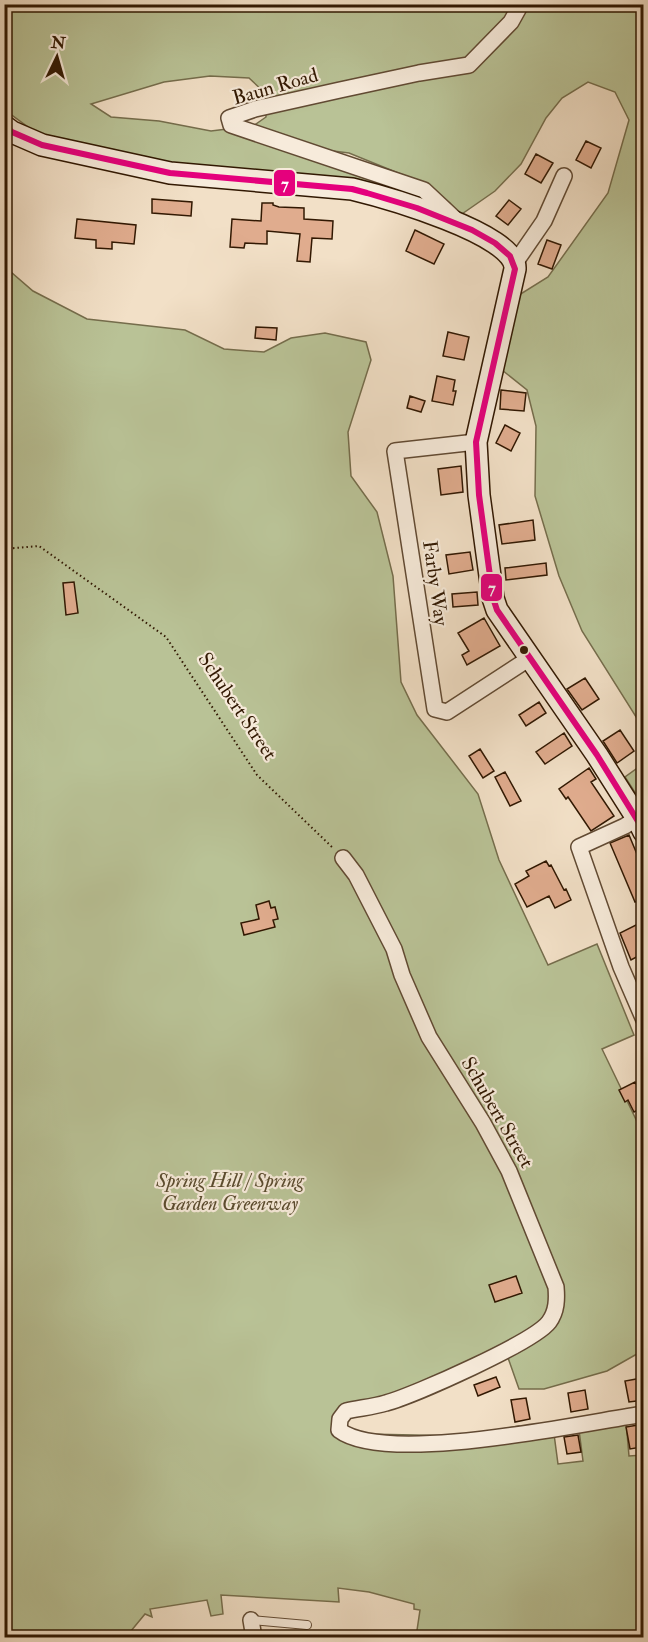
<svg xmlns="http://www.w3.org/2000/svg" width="648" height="1642" viewBox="0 0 648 1642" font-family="'IM FELL Double Pica',serif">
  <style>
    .green { fill: #b9c296; stroke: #756d4c; stroke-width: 1.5 }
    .building { fill: #e0ac8e; stroke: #311802; stroke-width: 1.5 }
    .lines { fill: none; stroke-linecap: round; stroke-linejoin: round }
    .lane-casing { stroke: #614a33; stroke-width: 10 }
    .street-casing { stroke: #614a33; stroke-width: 18 }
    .secondary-casing { stroke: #311802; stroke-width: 24 }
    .path { stroke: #311802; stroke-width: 2; stroke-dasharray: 1.5 3; stroke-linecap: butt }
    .lane { stroke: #f7ebdb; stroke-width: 8 }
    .street { stroke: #f7ebdb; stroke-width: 15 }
    .secondary { stroke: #f7ebdb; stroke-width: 21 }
    .bus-1-casing { stroke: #f7ebdb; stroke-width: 10 }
    .bus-1 { stroke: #e5007d; stroke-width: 6 }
    .bus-dot { fill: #311802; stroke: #f7ebdb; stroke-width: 2 }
    .labels { text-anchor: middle; stroke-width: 4.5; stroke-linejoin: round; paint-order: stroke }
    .street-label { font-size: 20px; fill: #311802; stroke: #f7ebdb }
    .park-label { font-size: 20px; font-style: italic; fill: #5a4b2e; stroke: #f7ebdb }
    .line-badge { stroke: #f7ebdb; stroke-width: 2 }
    .badge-label { font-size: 16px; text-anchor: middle; font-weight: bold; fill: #fff }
  </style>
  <rect width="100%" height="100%" fill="#f2e0c7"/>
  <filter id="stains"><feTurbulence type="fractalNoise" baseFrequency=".00333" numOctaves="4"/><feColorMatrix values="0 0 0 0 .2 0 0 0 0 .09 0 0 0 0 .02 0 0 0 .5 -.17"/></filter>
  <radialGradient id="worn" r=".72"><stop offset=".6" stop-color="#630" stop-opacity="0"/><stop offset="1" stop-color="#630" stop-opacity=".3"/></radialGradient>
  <path class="green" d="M5,5H643V728L582,631L559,576L535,496L536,426L527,390L502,370L519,295L548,277L608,193L629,120L615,92L588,82L562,98L546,118L521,164L495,191L459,216L450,203L425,184L349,153L317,149L253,126L266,117L264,92L249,78L210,76L164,82L91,104L111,117L159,121L211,131L227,129L423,197L438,209L172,167L39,135L5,110Z
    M4,266L33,291L87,319L185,330L224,349L264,352L291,338L325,333L366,342L371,360L348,432L351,476L377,512L393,576L401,682L417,715L478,794L499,860L548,965L597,944L634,1035L602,1049L643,1134L644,1350L607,1371L544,1389H519L507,1355L349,1414L344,1421L348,1430L365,1434L464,1436L519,1426L520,1434H554L558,1464L583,1461L579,1430L626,1421L629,1456L643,1455V1637H416L420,1610L414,1609V1604L369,1592L338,1588L339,1602L221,1595L223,1614L211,1616L207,1600L150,1609L152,1617L145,1614L126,1637H5Z
    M643,764V805L625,777Z"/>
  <path class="building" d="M586,141L601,148L591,168L576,160Z
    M536,154L553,163L541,183L525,174Z
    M152,199L192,202L191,216L152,213Z
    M509,200L521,209L508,225L496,216Z
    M262,203H273V205L279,207L304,208V219L333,221L332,239L312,238L310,262L297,261L300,234L267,231V244L245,243L244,248L230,247L232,219L261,221Z
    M77,219L136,225L134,244L112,242V249L96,248V240L75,238Z
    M415,230L444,244L434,264L406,251Z
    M547,240L561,245L552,269L538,264Z
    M256,327L277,328L276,340L255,338Z
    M448,332L469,337L464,360L443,356Z
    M437,376L455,380L453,391H456L453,405L432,401Z
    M501,390L526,393L524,411L500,409Z
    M410,396L425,401L421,412L407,408Z
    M505,425L520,433L511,451L496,443Z
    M461,466L463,492L441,495L438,469Z
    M533,520L535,540L502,544L499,525Z
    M470,552L473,570L449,574L446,555Z
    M546,563L547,575L506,580L505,568Z
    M74,582L78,613L66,615L63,583Z
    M477,592L478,605L453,607L452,594Z
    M484,618L500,646L467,665L462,655L469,651L458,633Z
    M585,678L599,699L582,710L567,689Z
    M539,702L546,713L526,726L519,715Z
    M620,730L634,751L617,763L603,741Z
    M564,733L572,746L545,764L536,752Z
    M480,749L494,771L483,778L469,756Z
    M589,768L596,779L591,782L614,816L591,831L568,797L566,799L559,789Z
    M505,772L521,801L510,806L495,777Z
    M629,835L644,871V899L635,902L610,843Z
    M546,861L549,866L551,865L564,890L566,889L571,900L555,908L549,896L527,907L515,884L529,876L526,871Z
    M269,901L271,908L275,907L278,919L273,920L275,927L244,935L241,923L259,919L256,905Z
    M644,921V953L631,960L620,933Z
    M635,1082L644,1098V1107L634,1112L628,1100L625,1102L619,1090Z
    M516,1276L522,1293L495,1302L489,1285Z
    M496,1377L500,1387L478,1396L474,1385Z
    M642,1378L644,1400L629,1402L625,1381Z
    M585,1390L588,1409L571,1412L568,1393Z
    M526,1398L530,1419L515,1422L511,1400Z
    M644,1424V1437H641L642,1447L630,1449L626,1427Z
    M578,1435L581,1452L567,1454L564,1437Z"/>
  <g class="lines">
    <g class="lane-casing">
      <path id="lane" d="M251,1620L307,1625"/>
    </g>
    <g class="street-casing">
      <path id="street" d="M455,219L424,190L231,125L229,118L255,109L340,90L419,73L469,65L511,22L521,4
        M515,263L544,221L564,176
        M476,442L395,451L435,709L447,712L530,658
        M637,818L625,826L579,847L621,967L644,1020
        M343,858L356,875L394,949L402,975L429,1037L483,1123L509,1171L556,1287C557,1299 557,1311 549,1322C534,1342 415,1395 386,1403C373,1407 359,1408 346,1411L340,1419L339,1430C386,1466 582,1423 644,1414
        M251,1620L254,1638"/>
    </g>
    <g class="secondary-casing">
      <path id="secondary" d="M4,126L12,132L42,145L170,173L352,189C381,196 518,234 515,269L476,442L479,495L493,598L497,610L597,755L637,818L644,832"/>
    </g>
    <path class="path" d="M4,549L39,546L166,637L257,775L333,848"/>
    <use href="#lane" class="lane"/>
    <use href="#street" class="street"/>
    <use href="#secondary" class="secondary"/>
    <g class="bus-1-casing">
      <path id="bus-1" d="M4,126L12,132L42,145L170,173L352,189L367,193L417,208L472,230L495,243L510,256L515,269L476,442L479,495L493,598L497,610L597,755L644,831"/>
    </g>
    <use href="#bus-1" class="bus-1"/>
  </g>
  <circle class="bus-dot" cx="524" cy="650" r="5"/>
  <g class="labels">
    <g class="street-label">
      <text transform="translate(275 86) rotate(-16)" y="7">Baun Road</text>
      <text transform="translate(436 583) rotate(82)" y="7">Farby Way</text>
      <text transform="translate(238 706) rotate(56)" y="7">Schubert Street</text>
      <text transform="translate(498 1112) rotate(60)" y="7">Schubert Street</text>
    </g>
    <g class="park-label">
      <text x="230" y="1187">Spring Hill / Spring<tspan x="230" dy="23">Garden Greenway</tspan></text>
    </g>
  </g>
  <g class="line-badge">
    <rect x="273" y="169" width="23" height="28" rx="6" fill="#e5007d"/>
    <rect x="480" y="573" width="23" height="29" rx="6" fill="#e5007d"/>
  </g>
  <g class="badge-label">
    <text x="285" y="189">7</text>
    <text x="492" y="593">7</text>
  </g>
  <rect width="648" height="1642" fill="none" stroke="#f2e0c7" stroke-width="24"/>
  <rect x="6" y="6" width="636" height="1630" fill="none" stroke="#311802" stroke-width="3"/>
  <rect x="12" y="12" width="624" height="1618" fill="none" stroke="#311802" stroke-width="1.5"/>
  <g transform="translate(57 57) rotate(5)" stroke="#f7ebdb" stroke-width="4.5" paint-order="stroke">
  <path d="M0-4.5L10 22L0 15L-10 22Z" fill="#311802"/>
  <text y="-9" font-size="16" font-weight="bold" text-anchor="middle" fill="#311802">N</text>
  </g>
  <rect width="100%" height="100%" filter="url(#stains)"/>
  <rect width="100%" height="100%" fill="url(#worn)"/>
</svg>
